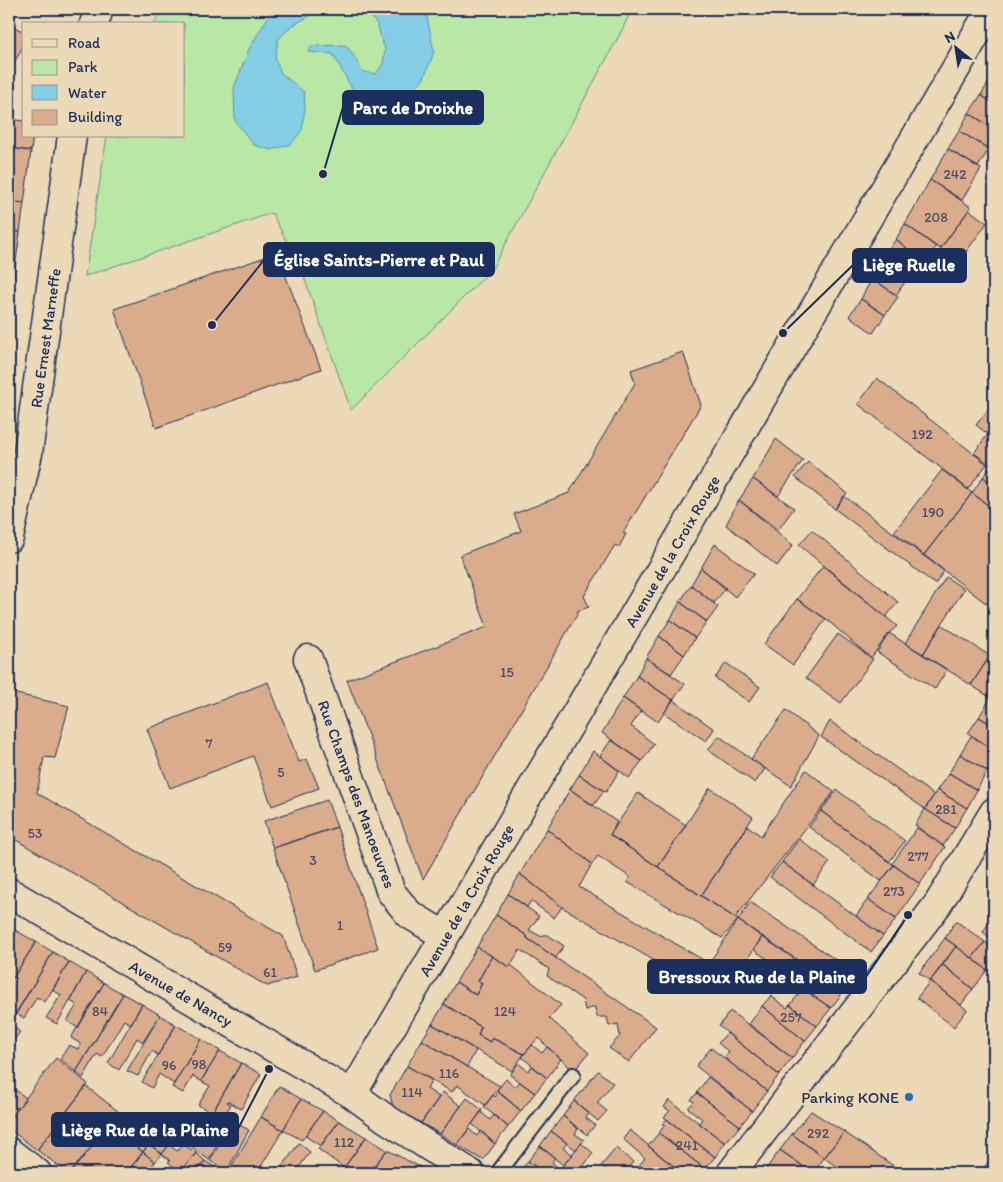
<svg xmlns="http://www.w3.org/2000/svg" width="1003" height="1182" viewBox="0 0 1003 1182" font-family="Itim,sans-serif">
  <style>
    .green { fill: #b9e7a5; stroke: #6a8b82 }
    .water { fill: #85cfe6; stroke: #5b8fb0 }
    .building { fill: #daac8c; stroke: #1b2f5e }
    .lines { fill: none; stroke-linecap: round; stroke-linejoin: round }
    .service-casing { stroke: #1b2f5e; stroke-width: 18 }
    .minor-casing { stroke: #1b2f5e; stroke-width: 31 }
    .service { stroke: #ecd9b7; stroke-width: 14 }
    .minor { stroke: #ecd9b7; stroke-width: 28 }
    .rail-casing { stroke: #1b2f5e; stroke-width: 5.5 }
    .rail { stroke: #ecd9b7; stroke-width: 4; stroke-dasharray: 11; stroke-linecap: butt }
    .poi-dot { fill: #1f6fb2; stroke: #ecd9b7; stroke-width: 2 }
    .labels { text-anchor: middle; stroke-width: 4.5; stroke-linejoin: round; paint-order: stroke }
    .number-label { font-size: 14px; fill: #4b4e6a }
    .street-label { font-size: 16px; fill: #1b2f5e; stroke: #ecd9b7 }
    .poi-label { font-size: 16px; fill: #1b2f5e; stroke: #ecd9b7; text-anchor: end }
    .leader { fill: none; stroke: #1b2f5e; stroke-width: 2 }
    .callout-dot { fill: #1b2f5e; stroke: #ecd9b7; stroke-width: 2 }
    .callout { fill: #1b2f5e; stroke: #1b2f5e; stroke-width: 2 }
    .callout-label { font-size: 18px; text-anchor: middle; font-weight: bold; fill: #fff }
  </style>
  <rect width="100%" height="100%" fill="#ecd9b7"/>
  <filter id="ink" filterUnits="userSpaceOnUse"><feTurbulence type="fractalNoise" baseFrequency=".02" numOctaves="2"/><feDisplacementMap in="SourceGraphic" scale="10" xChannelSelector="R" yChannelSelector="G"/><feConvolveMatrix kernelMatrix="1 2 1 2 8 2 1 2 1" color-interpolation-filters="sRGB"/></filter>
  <g filter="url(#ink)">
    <path class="green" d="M163,9H632L620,34L492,269L351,410L303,274L272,213L85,276L107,136H184V24H153Z"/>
    <path class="water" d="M276,9H322L290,27L278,40L275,58L281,73L304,92L305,107L302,130L291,144L271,150L254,145L235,121L234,88L249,49L268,17Z
      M365,9H422L427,17L434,52L423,80L402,99L382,106L360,98L351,87L333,54L308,52L312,46L345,45L350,50L363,72L376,74L383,64L385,50L377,24Z"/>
    <path class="building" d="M9,24L24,32V45L10,70H9Z
      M993,75L994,76V104L981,95Z
      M981,95L994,104V129L969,113Z
      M969,113L994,129V139L989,149L959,131Z
      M10,119L24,121V136H33L31,151L9,148V122Z
      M959,131L989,149L978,167L948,149Z
      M9,148L31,151L24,203L9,201Z
      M948,149L981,169L962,200L930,180Z
      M930,180L971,207L940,249L905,224Z
      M9,201L24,203L20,232L9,230Z
      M969,210L987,223L958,263L940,249Z
      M905,224L936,247L924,263L896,239Z
      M9,230L20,232L16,261L9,260Z
      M896,239L924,263L907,279L882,260Z
      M277,253L321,369L156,428L114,309Z
      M9,260L16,261L9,310Z
      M882,260L907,279L896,295L872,278Z
      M872,278L898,297L885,315L861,299Z
      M861,299L885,315L873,333L849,316Z
      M683,352L701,405L623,533L626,534L619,547L615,545L584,596L589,607L577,611L578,613L423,879L347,680L487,627L460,555L521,531L514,514L569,493L635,383L631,370Z
      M877,378L987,464L968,489L858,404Z
      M990,407L994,410V439L976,425Z
      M988,434L994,439V463L992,466L974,453Z
      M776,439L803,460L778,496L753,479Z
      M808,462L847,493L835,509L795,477Z
      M994,463V485L983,477Z
      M942,470L972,493L924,555L894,532Z
      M983,477L994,485V503L991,507L972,493Z
      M753,479L794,508L778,530L739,500Z
      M972,493L994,510V595L987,604L924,555Z
      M844,496L944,571L935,584L835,509Z
      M739,500L793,545L777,566L726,525Z
      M812,530L898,602L886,617L799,545Z
      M715,544L754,574L735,597L701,568Z
      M823,566L897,626L889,633L871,658L826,619L797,599Z
      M701,568L726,588L714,603L691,585Z
      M946,577L964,589L923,654L905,643Z
      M691,585L718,607L707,622L680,602Z
      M797,599L826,619L793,665L764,644Z
      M680,602L707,622L695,638L670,620Z
      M670,620L695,638L684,655L659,636Z
      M942,625L990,656L971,685L923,654Z
      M889,633L947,670L935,689L877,652Z
      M838,634L873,659L841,703L806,678Z
      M659,636L684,655L671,674L646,658Z
      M990,656L994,658V700L971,685Z
      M646,658L685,684L673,700L637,676Z
      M726,663L760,687L749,702L715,678Z
      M637,676L673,700L658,722L623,698Z
      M268,682L299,762L307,759L319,788L272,806L253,756L170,788L147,729Z
      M12,693L69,706L55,758L44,757L37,793L283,936L297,977L267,986L9,836V713Z
      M623,698L641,711L631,726L654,744L642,761L602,733Z
      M990,699L994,701V726L979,717Z
      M673,700L714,729L706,741L664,713Z
      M786,710L819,736L791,786L751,759Z
      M979,717L994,726V750L968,733Z
      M830,721L934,795L925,809L821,737Z
      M719,736L765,769L755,783L708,750Z
      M971,736L994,750V759L987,771L960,754Z
      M611,740L642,761L629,778L600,756Z
      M593,751L619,771L606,792L579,775Z
      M960,754L987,771L977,790L949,773Z
      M806,770L834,792L735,918L701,896L748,826L761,836Z
      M949,773L977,790L967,808L937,790Z
      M579,775L604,791L593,806L570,789Z
      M710,788L753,817L701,896L658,867Z
      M570,789L617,822L610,835L738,920L722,938L627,882L630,877L598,856L592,864L547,829Z
      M837,790L905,841L889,862L821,811Z
      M937,790L967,808L955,828L925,809Z
      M638,793L686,825L658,867L610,835Z
      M327,800L337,827L273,848L264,821Z
      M925,809L955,828L943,846L915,825Z
      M821,811L894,865L881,881L809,827Z
      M337,827L378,948L315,970L273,848Z
      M917,828L945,847L920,884L892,864Z
      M547,829L592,864L579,887L705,961L704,964L691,982L562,907L520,874Z
      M799,839L830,862L813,885L782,862Z
      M782,862L883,936L871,952L770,877Z
      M894,865L920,884L896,919L868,899Z
      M520,874L562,907L554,918L531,901L527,907L508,894Z
      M508,894L539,916L529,930L542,937L543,935H548L564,946L556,958L527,938V936L496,915Z
      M868,899L896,919L883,936L856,916Z
      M750,902L854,972L842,990L738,920Z
      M496,915L527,936V938L656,1027L629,1062L609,1048L620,1036L618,1024L609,1026L607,1017H597L595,1007L585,1010L583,1000L547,976L549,969L520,950L509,967L477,947Z
      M994,915V941L983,932Z
      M738,920L762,937L731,983L707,966Z
      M956,921L985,942L972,958L945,938Z
      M13,929L36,942L9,984V936Z
      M762,937L810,969L802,982L754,950Z
      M945,938L956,946L930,981L919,973Z
      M36,942L53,952L11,1021L9,1019V984Z
      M985,942L994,949V975L972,958Z
      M956,946L987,970L973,989L943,965Z
      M477,947L492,956L478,981L482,983L476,995L456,982Z
      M53,952L69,962L45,1002L37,997L24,1018L16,1014Z
      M492,956L509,967L511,965L561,1005L549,1018L589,1053L574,1071L538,1038L524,1054L492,1038L490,1042L478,1035L481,1027L444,1004L456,982L476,995L482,983L478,981Z
      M69,962L86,972L57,1024L46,1018L61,995L53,990Z
      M943,965L973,989L961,1005L930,981Z
      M814,970L843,992L831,1008L803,989Z
      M86,972L104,983L78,1028L67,1021L77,1005L70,1001Z
      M930,981L967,1010L954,1027L917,998Z
      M104,983L123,994L76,1072L60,1059L69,1045L78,1049L81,1044L71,1038Z
      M803,989L831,1008L817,1026L790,1005Z
      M123,994L142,1004L131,1024L124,1020L102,1057L97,1054L83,1078L76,1072Z
      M771,996L787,1008L790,1005L817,1026L805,1041L762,1006Z
      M142,1004L160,1015L143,1042L137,1038L119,1070L108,1063Z
      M444,1004L481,1027L478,1035L490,1042L492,1038L524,1054L512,1071L432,1024Z
      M762,1006L805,1041L792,1058L749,1024Z
      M730,1011L792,1058L779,1075L719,1026Z
      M160,1015L176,1025L158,1055L152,1051L138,1076L127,1071Z
      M9,1023L20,1032L9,1046Z
      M432,1024L476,1050L467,1067L422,1040Z
      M176,1025L201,1039L174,1084L159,1074L152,1088L142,1082Z
      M727,1033L779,1075L767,1091L724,1058L729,1052L718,1043Z
      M201,1039L220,1051L201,1081L193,1076L183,1093L172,1087Z
      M422,1040L467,1067L500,1086L485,1105L457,1085L452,1092L407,1066Z
      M532,1045L542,1053L547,1047L561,1059L547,1078L522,1057Z
      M711,1048L767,1091L752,1111L696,1066Z
      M220,1051L241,1063L212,1113L198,1105L210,1086L201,1081Z
      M56,1058L88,1084L37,1150L9,1129V1120Z
      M241,1063L261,1074L241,1109L228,1101L227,1102L231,1105L222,1118L212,1113Z
      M518,1063L528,1071L532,1066L547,1078L535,1093L510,1075Z
      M407,1066L432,1080L427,1089L439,1097L421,1123L393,1107L390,1095Z
      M598,1071L613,1083L597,1103L607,1111L598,1121L574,1101Z
      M708,1077L752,1111L740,1126L697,1093Z
      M506,1079L515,1087L520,1082L535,1093L521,1111L497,1090Z
      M9,1085L26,1098L9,1120Z
      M86,1086L119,1112L99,1138L66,1112Z
      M279,1086L301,1099L283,1130L261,1117Z
      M443,1092L461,1106L440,1134L421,1123Z
      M498,1092L521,1111L508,1127L484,1107L493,1095L495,1097Z
      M697,1093L740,1126L725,1143L699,1123L702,1119L688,1108L694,1102L691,1100Z
      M467,1098L482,1110L457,1145L440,1134Z
      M301,1099L323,1111L302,1140L283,1130Z
      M669,1100L725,1143L715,1157L664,1117L670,1111L664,1107Z
      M574,1101L589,1113L586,1118L595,1125L587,1135L563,1116Z
      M323,1111L339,1121L321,1146L305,1136Z
      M811,1111L844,1132L824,1158L792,1134Z
      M66,1112L99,1138L70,1173H68L37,1150Z
      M119,1112L153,1138L143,1152L109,1126Z
      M481,1112L490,1120L494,1115L508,1127L495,1144L472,1124Z
      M211,1114L227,1126L209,1160L189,1145Z
      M563,1116L578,1129L575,1134L584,1140L576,1150L551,1131Z
      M261,1117L283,1130L257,1173H229L228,1172Z
      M667,1119L715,1157L705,1169L659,1133L665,1125L662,1124Z
      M232,1121L249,1130L227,1171L210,1161Z
      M339,1121L366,1137L344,1168L318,1149Z
      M109,1126L143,1152L126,1173H70Z
      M469,1129L477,1136L481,1131L495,1144L483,1160L457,1145Z
      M630,1130L663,1158L683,1173H644L637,1168L645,1158L623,1139Z
      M551,1131L567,1143L563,1148L573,1155L563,1165L540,1146Z
      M844,1132L904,1173H847L824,1158Z
      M659,1133L705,1169L702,1173H683L648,1146Z
      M156,1134L169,1145L162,1154L149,1144Z
      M792,1134L824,1158L813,1173L780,1150Z
      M366,1137L387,1150L368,1173H356L346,1165Z
      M299,1143L310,1152L295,1173H278Z
      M581,1143L593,1153L579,1172L581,1173H557Z
      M149,1144L162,1154L155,1162L143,1152Z
      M183,1144L196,1153L180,1172L168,1162L170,1161L162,1154L169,1145L177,1151Z
      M540,1146L555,1158L552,1162L560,1170L557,1173H544L528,1161Z
      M616,1148L633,1162L626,1170L629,1173H611L601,1166Z
      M387,1150L420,1167L415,1173H372L370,1172Z
      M780,1150L802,1166L797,1173H763Z
      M143,1152L155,1162L147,1173H142L132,1166Z
      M196,1153L205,1161L196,1173H182L180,1172Z
      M205,1161L216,1168L212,1173H196Z
      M528,1161L544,1173H519Z
      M132,1166L142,1173H126Z
      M420,1167L430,1173H415Z"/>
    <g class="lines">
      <g class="service-casing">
        <path id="service" d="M498,1173L573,1075"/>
      </g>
      <g class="minor-casing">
        <path id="minor" d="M94,24L99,9
          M9,538L28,453L72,136
          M308,659L391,892L409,914L445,936
          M9,892L352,1094L385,1118L470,1173
          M352,1094L991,9
          M9,1152L37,1173
          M731,1173L938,904L994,812"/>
      </g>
      <use href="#service" class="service"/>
      <use href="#minor" class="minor"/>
      <g class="rail-casing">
        <path id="rail" d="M983,1173L994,1158"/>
      </g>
      <use href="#rail" class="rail"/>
    </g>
  </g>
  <circle class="poi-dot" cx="909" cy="1097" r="5"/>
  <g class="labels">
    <g class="number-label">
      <text x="955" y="179">242</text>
      <text x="936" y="222">208</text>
      <text x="922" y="439">192</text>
      <text x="933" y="517">190</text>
      <text x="507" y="677">15</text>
      <text x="209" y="748">7</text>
      <text x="281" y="777">5</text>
      <text x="946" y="814">281</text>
      <text x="35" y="838">53</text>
      <text x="918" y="861">277</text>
      <text x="313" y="865">3</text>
      <text x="894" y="896">273</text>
      <text x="340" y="930">1</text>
      <text x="225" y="952">59</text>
      <text x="270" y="977">61</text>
      <text x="100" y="1016">84</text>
      <text x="505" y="1016">124</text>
      <text x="791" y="1022">257</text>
      <text x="199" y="1069">98</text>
      <text x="169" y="1070">96</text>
      <text x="449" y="1078">116</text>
      <text x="412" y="1097">114</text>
      <text x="818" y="1138">292</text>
      <text x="344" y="1147">112</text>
      <text x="687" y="1150">241</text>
    </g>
    <g class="street-label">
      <text transform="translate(45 338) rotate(-82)" y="6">Rue Ernest Marneffe</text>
      <text transform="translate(672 551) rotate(-60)" y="6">Avenue de la Croix Rouge</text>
      <text transform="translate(357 794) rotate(70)" y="6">Rue Champs des Manoeuvres</text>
      <text transform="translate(466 900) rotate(-60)" y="6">Avenue de la Croix Rouge</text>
      <text transform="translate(181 993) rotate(30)" y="6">Avenue de Nancy</text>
    </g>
    <g class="poi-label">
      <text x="899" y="1103">Parking KONE</text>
    </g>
  </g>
  <path class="leader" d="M323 174L343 107M212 325L264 260M783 333L853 265M908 915L866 977M269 1069L238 1129"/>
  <g class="callout-dot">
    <circle cx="323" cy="174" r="5"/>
    <circle cx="212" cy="325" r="5"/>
    <circle cx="783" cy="333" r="5"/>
    <circle cx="908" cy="915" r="5"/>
    <circle cx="269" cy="1069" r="5"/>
  </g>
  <g class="callout">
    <rect x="343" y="91" width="140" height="33" rx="5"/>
    <rect x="264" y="243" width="230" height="33" rx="5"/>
    <rect x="853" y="249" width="113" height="33" rx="5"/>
    <rect x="648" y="960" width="218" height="33" rx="5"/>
    <rect x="52" y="1113" width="186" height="33" rx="5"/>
  </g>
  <g class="callout-label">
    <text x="413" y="114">Parc de Droixhe</text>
    <text x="379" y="266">Église Saints-Pierre et Paul</text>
    <text x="909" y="271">Liège Ruelle</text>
    <text x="757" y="983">Bressoux Rue de la Plaine</text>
    <text x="145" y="1136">Liège Rue de la Plaine</text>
  </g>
  <rect width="1003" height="1182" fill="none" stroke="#ecd9b7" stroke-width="30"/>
  <rect x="15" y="15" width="973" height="1152" fill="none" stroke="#1b2f5e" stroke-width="2" filter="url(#ink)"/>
  <rect x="22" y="22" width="162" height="115" fill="#ecd9b7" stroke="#989593"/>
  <rect x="32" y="39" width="25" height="8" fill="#ecd9b7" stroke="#989593"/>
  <text x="68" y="48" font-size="15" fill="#1b2f5e">Road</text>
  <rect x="32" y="60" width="25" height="15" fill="#b9e7a5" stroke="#989593"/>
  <text x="68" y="72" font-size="15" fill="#1b2f5e">Park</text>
  <rect x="32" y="85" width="25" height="15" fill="#85cfe6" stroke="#989593"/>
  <text x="68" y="98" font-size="15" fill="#1b2f5e">Water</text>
  <rect x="32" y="110" width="25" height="15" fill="#daac8c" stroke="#989593"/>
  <text x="68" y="122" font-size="15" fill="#1b2f5e">Building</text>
  <g transform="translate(956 48) rotate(330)" stroke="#ecd9b7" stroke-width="4" paint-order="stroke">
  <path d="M0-4L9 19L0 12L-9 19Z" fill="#1b2f5e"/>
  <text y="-8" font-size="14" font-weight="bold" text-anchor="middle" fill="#1b2f5e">N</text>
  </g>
</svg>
